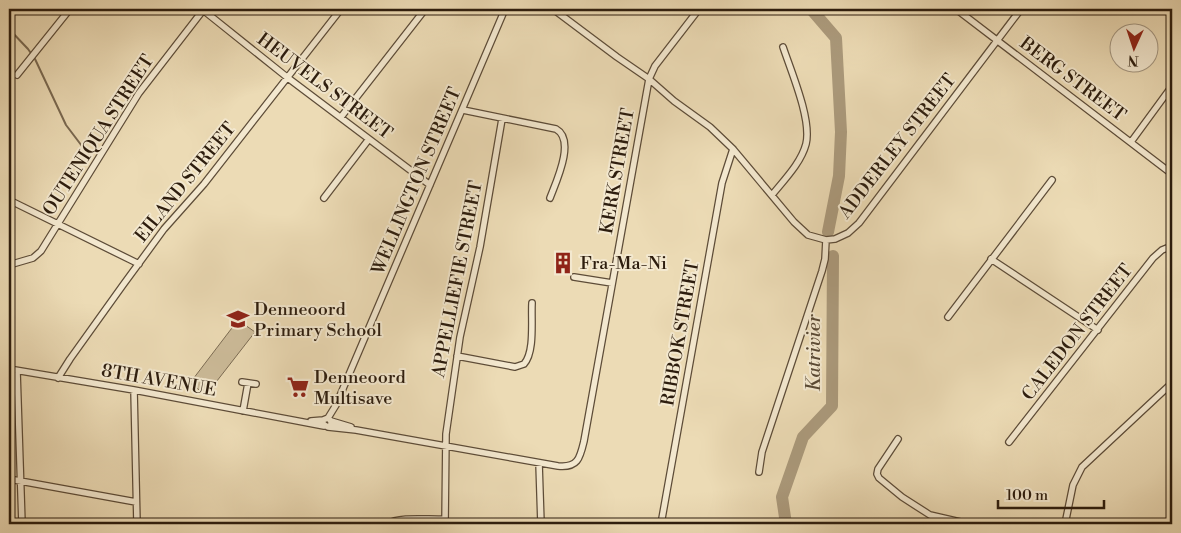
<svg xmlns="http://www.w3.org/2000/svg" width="1181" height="533" viewBox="0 0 1181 533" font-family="'Libre Bodoni',serif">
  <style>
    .pitch { fill: #cb9; stroke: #7c6c54 }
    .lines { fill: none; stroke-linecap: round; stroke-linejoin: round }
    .stream { stroke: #796850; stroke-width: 2 }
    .river { stroke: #ab9a7c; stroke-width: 12 }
    .minor-casing { stroke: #5d4c38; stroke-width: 8 }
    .minor { stroke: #f3e8cf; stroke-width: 5.5 }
    .labels { text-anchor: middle; stroke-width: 4; stroke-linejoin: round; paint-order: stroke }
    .street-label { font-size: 18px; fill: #2d1d0e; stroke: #f3e8cf }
    .poi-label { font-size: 18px; fill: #2d1d0e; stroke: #f3e8cf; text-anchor: start }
    .water-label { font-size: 19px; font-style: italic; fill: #594934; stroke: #f3e8cf }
  </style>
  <rect width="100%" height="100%" fill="#ecdbb5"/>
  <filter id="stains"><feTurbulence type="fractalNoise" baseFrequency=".004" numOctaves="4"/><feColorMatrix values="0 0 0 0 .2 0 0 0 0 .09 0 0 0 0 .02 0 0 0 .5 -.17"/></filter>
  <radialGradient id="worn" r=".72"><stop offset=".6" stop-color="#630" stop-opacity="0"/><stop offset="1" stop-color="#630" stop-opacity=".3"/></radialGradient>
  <path class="pitch" d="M238,320L255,332L206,395L190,383Z"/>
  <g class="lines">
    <path class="stream" d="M9,10V9
      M9,29L28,49L35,59L66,125L91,158"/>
    <path class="river" d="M811,9L836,38L841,132L839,176L828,232
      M786,524L782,497L803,437L832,406L833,256"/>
    <g class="minor-casing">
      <path id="minor" d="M553,9L617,57L649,79L674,101L710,127L733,149L794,222L808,235L826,240L835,239L848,233L859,223L1021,9
        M956,9L1172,174
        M203,10L288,78L430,185
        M17,75L70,9
        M463,110L556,129C576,140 556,182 550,198
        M341,117L423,12
        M1131,142L1172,86
        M772,195C784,180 801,163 806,144C812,120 791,71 783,47
        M324,198L369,139
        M9,200L139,264
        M991,259L1098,330
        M9,265L33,258L41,251L139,93L204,9
        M574,277L612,283
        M948,317L1052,180
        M457,356L515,367L524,364C535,352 531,320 532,303
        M9,369L134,390L324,426
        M17,371L22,524
        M58,378L70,359L123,285L164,229L204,184L341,9
        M242,382L256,384
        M134,390L137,524
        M243,411L248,383
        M328,418L336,405L505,9
        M311,421L323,420L328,418L331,421V425L328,427L323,424V420
        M331,421L351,427
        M328,427L356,430L558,466C578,468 580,458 584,441L649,79L655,66L699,9
        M898,439L878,469L877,474L879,478L902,497L930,515L969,524
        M1009,442L1153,258L1162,250L1172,246
        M539,463L541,524
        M759,472L762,452L822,271L825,259L826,240
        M9,479L136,502
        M387,524C400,516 429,520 445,519
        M445,524L446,434L460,337L480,247L502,119
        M661,524L722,183L733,149
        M931,524L935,517
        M1065,524L1073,485L1082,467L1172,383"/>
    </g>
    <use href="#minor" class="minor"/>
  </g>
  <defs>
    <g id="building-bare" transform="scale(1.725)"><path d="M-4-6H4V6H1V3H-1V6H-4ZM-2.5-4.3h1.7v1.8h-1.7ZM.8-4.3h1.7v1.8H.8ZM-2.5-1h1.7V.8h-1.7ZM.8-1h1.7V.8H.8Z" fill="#8f2418" stroke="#f3e8cf" stroke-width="2.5" paint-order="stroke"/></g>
    <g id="school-bare" transform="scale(1.725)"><path d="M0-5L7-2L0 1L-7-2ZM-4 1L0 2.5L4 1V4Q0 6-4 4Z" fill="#8f2418" stroke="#f3e8cf" stroke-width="2.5" paint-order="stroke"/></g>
    <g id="supermarket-bare" transform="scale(1.725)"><path d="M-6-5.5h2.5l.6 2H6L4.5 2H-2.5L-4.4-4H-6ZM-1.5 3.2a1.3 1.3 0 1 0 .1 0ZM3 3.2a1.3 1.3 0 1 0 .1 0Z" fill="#8f2418" stroke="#f3e8cf" stroke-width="2.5" paint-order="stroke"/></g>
  </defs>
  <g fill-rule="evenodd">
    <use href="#building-bare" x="563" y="263"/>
    <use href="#school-bare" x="238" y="319"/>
    <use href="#supermarket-bare" x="298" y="387"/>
  </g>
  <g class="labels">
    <g class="street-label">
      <text transform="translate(1073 79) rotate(37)" y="6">BERG STREET</text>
      <text transform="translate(325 86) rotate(37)" y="6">HEUVELS STREET</text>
      <text transform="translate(98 135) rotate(-57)" y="6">OUTENIQUA STREET</text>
      <text transform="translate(897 146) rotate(-52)" y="6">ADDERLEY STREET</text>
      <text transform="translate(617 171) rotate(-80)" y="6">KERK STREET</text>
      <text transform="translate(416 181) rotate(-67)" y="6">WELLINGTON STREET</text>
      <text transform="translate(185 182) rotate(-51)" y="6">EILAND STREET</text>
      <text transform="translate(457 279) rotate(-79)" y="6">APPELLIEFIE STREET</text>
      <text transform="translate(1077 332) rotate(-52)" y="6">CALEDON STREET</text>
      <text transform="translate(680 333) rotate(-80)" y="6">RIBBOK STREET</text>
      <text transform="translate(159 380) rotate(10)" y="6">8TH AVENUE</text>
    </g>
    <g class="poi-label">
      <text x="580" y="269">Fra-Ma-Ni</text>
      <text x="254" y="315">Denneoord<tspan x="254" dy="21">Primary School</tspan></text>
      <text x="314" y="383">Denneoord<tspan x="314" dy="21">Multisave</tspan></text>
    </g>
    <g class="water-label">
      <text transform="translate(813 353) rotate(-90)" y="7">Katrivier</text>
    </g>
  </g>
  <rect width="1181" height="533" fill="none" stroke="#ecdbb5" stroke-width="30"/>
  <rect x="10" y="10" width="1161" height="513" fill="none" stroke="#2d1d0e" stroke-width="2.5"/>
  <rect x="15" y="15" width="1151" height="503" fill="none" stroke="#2d1d0e"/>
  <g transform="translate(1134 48) rotate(183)"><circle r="24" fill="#f3e8cf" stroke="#a49782"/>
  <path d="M0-4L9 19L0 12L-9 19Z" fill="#8f2418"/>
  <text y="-8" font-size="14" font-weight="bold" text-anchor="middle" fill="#2d1d0e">N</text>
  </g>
  <path d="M998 500v8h106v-8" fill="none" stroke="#2d1d0e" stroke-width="2.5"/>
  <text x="1006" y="500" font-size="15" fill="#2d1d0e" stroke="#f3e8cf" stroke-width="4" paint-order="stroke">100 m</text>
  <rect width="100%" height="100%" filter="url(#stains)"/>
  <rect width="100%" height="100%" fill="url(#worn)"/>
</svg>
